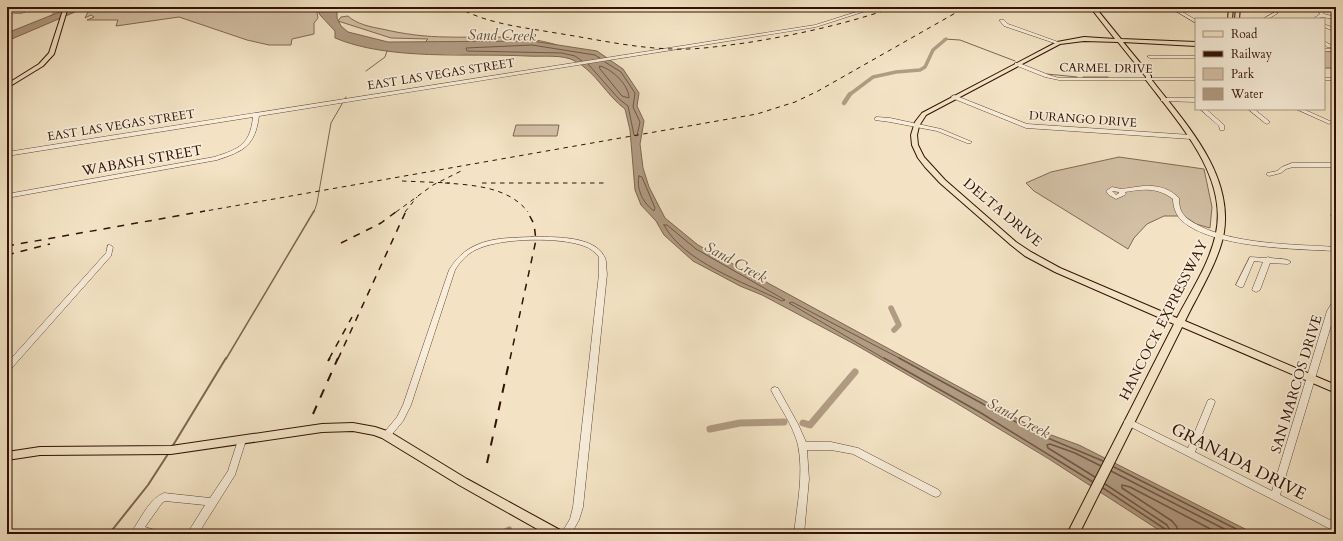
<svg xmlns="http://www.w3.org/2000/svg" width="1343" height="541" viewBox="0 0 1343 541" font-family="Cardo,serif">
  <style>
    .green { fill: #d2bfa4; stroke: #826854 }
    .water { fill: #b19c83; stroke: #7e6551 }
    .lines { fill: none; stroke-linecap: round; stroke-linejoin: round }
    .shore-far1 { stroke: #715744; stroke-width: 1 }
    .shore { stroke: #715744; stroke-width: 1.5 }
    .stream-far2 { stroke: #7e6551; stroke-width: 1 }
    .stream-far1 { stroke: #7e6551; stroke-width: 1.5 }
    .stream { stroke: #7e6551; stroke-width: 2 }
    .canal-far3 { stroke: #b19c83; stroke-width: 3.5 }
    .canal-far2 { stroke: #b19c83; stroke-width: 4.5 }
    .canal-far1 { stroke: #b19c83; stroke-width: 5.5 }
    .canal { stroke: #b19c83; stroke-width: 7 }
    .minor-casing { stroke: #624635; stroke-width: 1 }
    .major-casing { stroke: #311205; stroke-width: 2 }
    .minor { fill: #f7edd9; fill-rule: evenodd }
    .major { fill: #f3e3c4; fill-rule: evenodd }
    .rail-far2 { stroke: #311205; stroke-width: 1; stroke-dasharray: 4.5 4.5; stroke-linecap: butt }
    .rail-far1 { stroke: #311205; stroke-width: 1.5; stroke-dasharray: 7 7; stroke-linecap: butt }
    .rail { stroke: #311205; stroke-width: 2; stroke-dasharray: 9 9; stroke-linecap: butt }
    .labels { text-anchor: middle; stroke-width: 3.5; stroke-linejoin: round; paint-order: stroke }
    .far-street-label { font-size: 12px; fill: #311205; stroke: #f7edd9 }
    .street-label { font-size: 14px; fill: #311205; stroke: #f7edd9 }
    .water-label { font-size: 15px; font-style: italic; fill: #644937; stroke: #f7edd9 }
    .near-street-label { font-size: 17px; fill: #311205; stroke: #f7edd9 }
  </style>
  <rect width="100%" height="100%" fill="#f3e3c4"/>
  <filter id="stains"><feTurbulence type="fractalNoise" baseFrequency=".005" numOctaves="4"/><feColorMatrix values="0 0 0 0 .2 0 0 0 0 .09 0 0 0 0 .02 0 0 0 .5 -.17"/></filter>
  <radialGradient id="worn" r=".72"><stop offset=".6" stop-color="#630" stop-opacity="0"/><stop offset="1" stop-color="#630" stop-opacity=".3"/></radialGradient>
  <path class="green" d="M96,7H232V9L239,7H316L318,18L314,23V34L292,39L291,45H269L247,40L179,17L116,26L118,20H87L94,17L91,15L85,18L89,10Z
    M348,16C356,24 371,27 382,29C403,34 426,37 448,37C485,38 522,34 557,45L532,41L424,43L428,39L391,38L338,21L341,17Z
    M1324,50L1336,52V68H1324Z
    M516,125H559L557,136H513Z
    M1119,157L1204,169L1212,207L1210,228L1196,224L1184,216H1164L1147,224L1134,238L1128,249L1034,191L1026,183L1051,172Z"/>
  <path class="water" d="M72,7H84L75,12L7,41V33Z
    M316,7H337V18L341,26L348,32L388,42L532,41L597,51L623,69L639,93L637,106L644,121L640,144L643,168L649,187L665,218L698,245L1040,431L1079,445L1255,534H1165L1049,459L953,401L856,345L762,295L740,286L693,261L664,235L656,221L641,205L635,190L630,130L625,109C606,95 596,72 575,61C563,54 542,57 527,56C468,53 390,61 335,38V31L320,15Z"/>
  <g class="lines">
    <path class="shore-far1" d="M582,61L575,56L562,53L467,51L466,48L532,45L595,55L600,58
      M588,64L619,99L628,106L634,135L637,136L640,122L633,107L635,93L621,72L605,62
      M600,66C612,69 629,85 629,98L622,96L600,69Z
      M639,176L642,177L655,208L654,211C643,203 636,189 639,176Z
      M664,225H667L696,249L785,300L782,301C746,283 683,262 664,225Z
      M885,359L789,303L792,302L901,359"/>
    <path class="shore" d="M884,358L981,413L1093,482
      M899,358L1038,434L1103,461
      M1114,467L1246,534
      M1111,471L1234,534
      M1095,477L1048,448L1047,445L1050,444L1075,453L1101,466
      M1105,484L1167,525L1172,534
      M1103,488L1165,529L1167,534
      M1178,534L1177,527L1172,521L1122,488V485L1130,487L1220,534"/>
    <path class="stream-far2" d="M51,16L59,7
      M944,39L960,40L1015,61
      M366,71L385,57L387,51
      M1047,74L1077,77
      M1083,77H1108
      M314,212L317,203L331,123L346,97"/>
    <path class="stream-far1" d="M226,359L314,211"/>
    <path class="stream" d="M172,447L226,358
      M109,534L148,485L168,454"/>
    <path class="canal-far3" d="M849,95L873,77L896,72L920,70L925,67L933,50L946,39"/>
    <path class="canal-far2" d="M844,103L850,94"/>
    <path class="canal-far1" d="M891,308L899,325L894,330"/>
    <path class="canal" d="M803,423L810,425L855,372
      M710,429L740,423L784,422
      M502,534L509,530"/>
    <g class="minor-casing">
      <path id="minor" d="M31,7H37L22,13L7,14V12L21,11Z
        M872,7H878L816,27L259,116C255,146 244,151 217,160L7,198V194L214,157C239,149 250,145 253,117L7,156V152L815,25Z
        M1103,7C1113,7 1125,5 1134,9L1132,10L1105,8Z
        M1150,7H1168L1166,8L1141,10L1139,9L1141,8Z
        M1169,7H1174L1196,20V23Z
        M1307,7H1336V9H1320L1324,14L1336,17V19L1321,17L1318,19H1313L1320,14L1316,9H1307Z
        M1275,12L1278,13L1268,19H1263Z
        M1000,20H1004L1008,24L1061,43L1057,44L1004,26L1000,21Z
        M1324,24L1336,29V32L1324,27Z
        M1324,41L1331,45V47H1327L1324,44Z
        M1332,47H1336V51H1324V49H1332Z
        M1148,56H1196V58H1150L1148,57Z
        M1015,63H1019L1049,75L1059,78H1196V80H1059L1045,77L1015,65Z
        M1324,78H1336V80H1324Z
        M954,95L1027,124L1191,135L1194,137L1191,139L1026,128L952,98L951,97Z
        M1163,98H1196V102L1161,101V99Z
        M1200,109H1206L1224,125V130H1220L1219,126Z
        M1248,109H1254L1270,122L1267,124L1265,123Z
        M1296,109H1303L1332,122L1329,124L1327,123Z
        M877,117L890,118L941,129L972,142L971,143H967L937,131L890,122L875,120V118Z
        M1292,163H1336V167H1293L1286,169L1281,173L1269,176L1266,174L1267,173L1277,171L1282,167Z
        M1143,186C1157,185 1169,188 1179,198C1179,204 1180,211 1184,215C1187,219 1191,221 1194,223C1232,245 1293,244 1336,247V251C1295,249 1213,248 1182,221C1176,215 1173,207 1173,199C1157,187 1143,189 1125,192L1126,194L1125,195L1116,199L1109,195L1106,191L1112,187L1121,189ZM1112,191L1119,192V193L1116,195Z
        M1336,208V224L1333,222L1331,215L1334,209Z
        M532,237C551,237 593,235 604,256C607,260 606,268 607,274L583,507L579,520L571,534H561L570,519L573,507L599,274V257C595,252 590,248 584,246C560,237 504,238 480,248C469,252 461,260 455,270L411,405L403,421L389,438L386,439L383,438L382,435L397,417L403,405L449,270C468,238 498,238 532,237Z
        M108,245H110L113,247L111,256L10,370L7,371V363L106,253Z
        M1250,257L1265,258L1268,257C1275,260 1285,257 1291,262L1288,264L1270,263L1260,290L1256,292L1252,290L1263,262L1254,261L1243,287H1240L1236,285Z
        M1336,300V309L1280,495L1336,523V532L1125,424L1124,422L1125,420L1128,419L1131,420L1188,448L1208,400L1211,399L1214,400L1215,402L1195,452L1272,491L1327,311L1333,301Z
        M775,387L778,388L798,424L806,442H831L858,448L939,490L941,493L939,496L936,497L933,496L853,454L831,450H807L809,479L804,534H794C797,505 804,474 798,445C793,425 780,408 771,390L772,388Z
        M242,436L245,437L246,440L235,475L198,534H187L205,505L165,501L162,503L145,527L158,531L160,534H137L134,528L136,525C143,514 151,498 164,493L210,498L228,471L238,440L239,437Z"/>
    </g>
    <g class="major-casing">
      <path id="major" d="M64,7H68L54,54L43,66L7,88V84L39,64L49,53Z
        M1090,7H1095L1121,39L1196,42V46L1123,42L1151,76V79C1184,122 1233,172 1224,232C1220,259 1197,296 1185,321L1336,385V393L1182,327L1079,534H1067L1174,324L1055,272L1025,256L1011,245L940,183L925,167L918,158L912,145L911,135L915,122L922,113L1057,42L1084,37L1115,39ZM1084,41L1118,42L1146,77V80C1178,122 1228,176 1216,233C1210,263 1191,291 1177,318L1060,268L1031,252L1016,242L945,180L924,157L918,145L917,135L919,126L926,115L1060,44Z
        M1229,7H1233L1232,19H1228Z
        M1236,7H1240L1239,19H1235Z
        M353,423L375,427L390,432L467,479L560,530L562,534H546L459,485L382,438L374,435L353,431L322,432L171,454L40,455L7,460V452L40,447L171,446L322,424Z"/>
    </g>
    <use href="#minor" class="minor"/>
    <use href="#major" class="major"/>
    <path class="rail-far2" d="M457,7C488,24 521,27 556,33C595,39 633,48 673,49C697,50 721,46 745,43C796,35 846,24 895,7
      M402,181L450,183
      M445,183C473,185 509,187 528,212
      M482,183H607
      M200,212L757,114L795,102L818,91L966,7
      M396,212L433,185L461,171
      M405,212L417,197"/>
    <path class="rail-far1" d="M341,243L381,223L397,211
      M7,246L205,211
      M7,255L50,244
      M329,359L352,317
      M338,359L406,211
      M510,359L536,240L534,224L527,211"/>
    <path class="rail" d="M328,361L330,358
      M313,414L338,358
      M487,463L510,358"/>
  </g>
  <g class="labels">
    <g class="far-street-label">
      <text transform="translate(1106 68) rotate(1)" y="4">CARMEL DRIVE</text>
      <text transform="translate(441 74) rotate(-9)" y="4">EAST LAS VEGAS STREET</text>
      <text transform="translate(1083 119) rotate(4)" y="4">DURANGO DRIVE</text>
      <text transform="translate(121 125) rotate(-9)" y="4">EAST LAS VEGAS STREET</text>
    </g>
    <g class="street-label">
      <text transform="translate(142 160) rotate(-10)" y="5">WABASH STREET</text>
      <text transform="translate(1003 212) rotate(40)" y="5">DELTA DRIVE</text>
      <text transform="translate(1163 320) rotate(-63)" y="5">HANCOCK EXPRESSWAY</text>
      <text transform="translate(1296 384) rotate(-73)" y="5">SAN MARCOS DRIVE</text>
    </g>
    <g class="water-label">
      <text transform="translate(502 35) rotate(1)" y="5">Sand Creek</text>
      <text transform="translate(736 262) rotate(29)" y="5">Sand Creek</text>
      <text transform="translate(1019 418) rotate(28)" y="5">Sand Creek</text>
    </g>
    <g class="near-street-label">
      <text transform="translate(1239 461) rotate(27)" y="6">GRANADA DRIVE</text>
    </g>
  </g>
  <rect width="1343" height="541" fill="none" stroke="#f3e3c4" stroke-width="24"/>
  <rect x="8" y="8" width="1327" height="525" fill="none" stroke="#311205" stroke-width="2"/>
  <rect x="12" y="12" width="1319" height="517" fill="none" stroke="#311205"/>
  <rect x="1195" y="18" width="130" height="92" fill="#f7edd9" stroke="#a89584"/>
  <rect x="1203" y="31" width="20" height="6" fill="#f3e3c4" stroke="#a89584"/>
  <text x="1231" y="38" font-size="12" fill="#311205">Road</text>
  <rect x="1203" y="51" width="20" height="6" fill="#311205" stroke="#a89584"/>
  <text x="1231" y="58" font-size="12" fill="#311205">Railway</text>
  <rect x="1203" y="68" width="20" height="12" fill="#d2bfa4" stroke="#a89584"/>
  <text x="1231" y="78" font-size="12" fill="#311205">Park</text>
  <rect x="1203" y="88" width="20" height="12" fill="#b19c83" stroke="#a89584"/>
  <text x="1231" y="98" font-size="12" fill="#311205">Water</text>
  <rect width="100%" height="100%" filter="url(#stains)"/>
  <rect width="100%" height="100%" fill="url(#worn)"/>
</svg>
